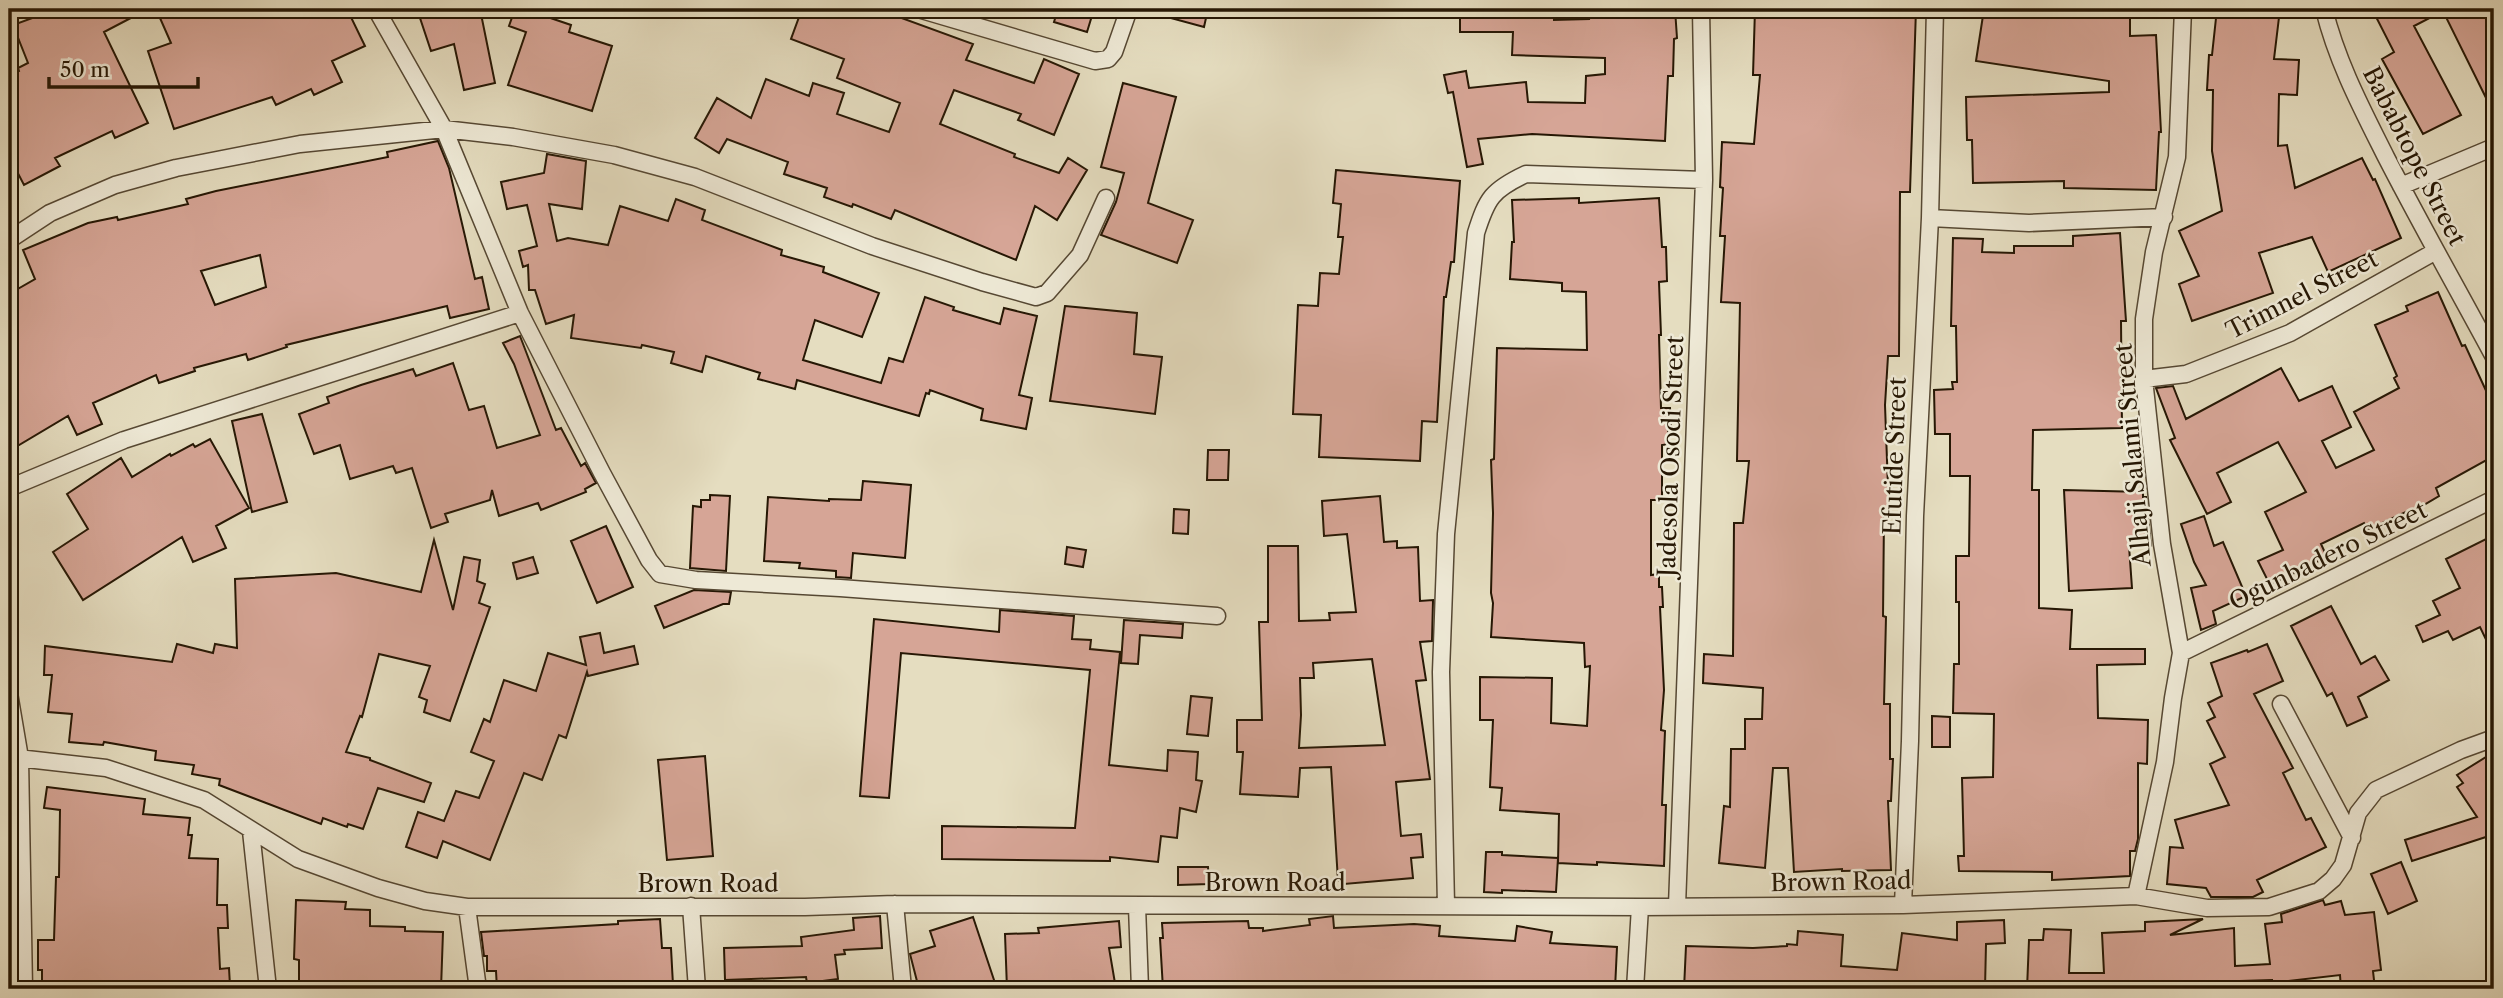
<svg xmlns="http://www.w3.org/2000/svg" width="2503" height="998" viewBox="0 0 2503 998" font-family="'Libre Caslon Text',serif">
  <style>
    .building { fill: #d6a596; stroke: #261704; stroke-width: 2; fill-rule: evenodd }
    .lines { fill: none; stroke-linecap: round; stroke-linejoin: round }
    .minor-casing { stroke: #564833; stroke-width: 19 }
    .minor { stroke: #eee9d6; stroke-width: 16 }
    .labels { text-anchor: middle; stroke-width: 5; stroke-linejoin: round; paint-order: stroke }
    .street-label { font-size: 24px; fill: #261704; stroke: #eee9d6 }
  </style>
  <rect width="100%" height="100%" fill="#e5ddc0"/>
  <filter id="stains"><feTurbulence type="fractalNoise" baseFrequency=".00286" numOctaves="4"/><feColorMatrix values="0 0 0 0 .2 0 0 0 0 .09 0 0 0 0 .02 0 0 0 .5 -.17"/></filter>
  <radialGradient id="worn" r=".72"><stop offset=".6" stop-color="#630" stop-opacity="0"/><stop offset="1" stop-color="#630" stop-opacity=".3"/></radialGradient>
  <path class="building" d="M57,9H148L104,32L148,123L115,138L112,131L55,158L60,166L24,185L9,156V76L19,71L18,68L28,63L13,25Z
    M156,9H347L365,46L332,61L342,82L314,95L311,89L276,105L272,97L174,129L148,51L171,43Z
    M417,9H480L495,83L464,90L454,44L431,51Z
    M515,9H524L571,25L569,32L612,46L592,111L508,85L526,32L509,26Z
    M802,9H877L973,44L966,60L1034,83L1044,59L1079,74L1054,135L1018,120L1021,114L954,90L940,124L1015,154L1014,157L1059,173L1068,158L1087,170L1057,220L1035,206L1016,260L895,210L891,219L853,204L852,207L824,197L827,188L784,174L788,162L727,139L719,153L695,138L717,98L751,118L766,79L809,96L813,83L844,93L837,114L889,132L900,103L837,78L844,59L791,39Z
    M1058,9H1094L1087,32L1054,22Z
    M1156,9H1208L1204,27L1156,14Z
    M1460,9H1554V20L1589,19L1588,9H1675L1677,38L1674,39L1673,76H1668L1665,141L1532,134L1478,139L1483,164L1467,167L1453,92L1448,93L1444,75L1466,71L1469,88L1526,82L1528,102L1585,103L1586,76L1605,74V58L1512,55L1513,32H1460Z
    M1755,9H1916L1910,192H1900L1899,356H1888L1885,405L1889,515L1884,516L1883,616L1886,617L1884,704H1890V759H1893L1891,801H1888L1891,870L1842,871V869L1794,872L1788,768H1773L1765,868L1719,863L1724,806L1730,807L1731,749H1745V719H1762L1763,688L1703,683L1704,654L1733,656L1734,523H1743L1749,461H1737L1740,303L1721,302L1725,236H1720L1723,188L1720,187L1722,142L1754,144L1760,75H1753Z
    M1984,9H2130V36L2156,35L2161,132H2159L2156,190L2064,188V181L1973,183L1972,140H1967L1966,97L2109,92V81L1976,61Z
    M2217,9H2280L2274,59L2299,60L2297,95L2279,94L2278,146L2287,145L2295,188L2362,158L2373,180L2375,179L2401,238L2328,272L2312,237L2259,253L2273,293L2192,321L2179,284L2199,276L2179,231L2222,211L2212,151L2213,90H2207L2209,55H2212Z
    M2372,9H2494V114L2443,11L2414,26L2461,115L2423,134L2382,59L2394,52Z
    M1123,83L1176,97L1148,203L1193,220L1177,263L1101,235L1116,202L1124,173L1101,167Z
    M438,141L449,168L475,279L482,277L489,309L450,318L447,306L286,345L287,347L248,360L246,354L194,368L195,371L159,383L156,375L93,403L102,424L77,435L68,416L9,451V294L35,279L23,250L88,223L117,217L118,220L188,204L186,199L216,191L388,157L387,152ZM260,255L266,287L215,305L201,271Z
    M547,154L586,161L582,209L549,204L557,241L568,238L608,245L620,206L668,221L676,199L705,210L702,220L782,250L781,255L824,267L823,272L879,293L862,337L815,320L803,360L881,383L889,358L903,362L925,297L954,307L953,310L1000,324L1004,308L1037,316L1019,395L1032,398L1026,429L981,420L983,409L930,390L929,394L926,393L919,416L797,380L795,389L758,379L760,373L706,356L702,372L671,363L674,352L642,345L641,348L571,338L574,315L546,324L535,290H529L528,265L523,267L519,251L537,246L527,205L507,209L501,182L544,173Z
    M1336,170L1460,181L1454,262H1451L1446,297H1444L1437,422L1422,421L1420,461L1319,457L1321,415L1293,414L1298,305L1318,306L1320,273L1339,274L1343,237H1338L1341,204L1333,203Z
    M1579,198V203L1659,198L1662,247H1666L1667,281L1659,282L1661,335H1659L1661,408H1670L1671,428H1668L1669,444L1662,445V500H1651V575L1659,574V587H1662L1663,607H1660L1664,690L1661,730L1665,731L1662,805H1666L1664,866L1597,862V865L1558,863L1559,814L1500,810L1502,788L1490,787L1493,720H1480V677L1552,678L1551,723L1587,726L1590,666L1585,667L1584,643L1491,637L1493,603L1491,593L1493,513L1491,460L1494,459L1497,348L1587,350L1586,292L1562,291V283L1510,279L1512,242H1514L1512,200Z
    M2120,233L2126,321H2121L2122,428L2033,430L2032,490H2039V608L2072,610L2070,649H2145V664L2097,665L2098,718L2148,720L2147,764L2138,763V839L2135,851H2130V876L2052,880V872L1959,871L1958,856H1964L1962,778L1993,777L1994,714L1953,713L1954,664H1959V602H1956V556H1969L1970,476H1950V434H1935L1934,390L1953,389L1952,382H1957L1956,326H1951L1953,238L1983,239L1982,252L2014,253V246H2073V236Z
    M2438,292L2462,346L2465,345L2494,408V456L2436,488L2439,496L2407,515L2406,512L2367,530L2364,523L2321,544L2327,557L2270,585L2258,561L2283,550L2265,512L2306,492L2278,442L2217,473L2231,502L2207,514L2170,440L2175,438L2156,388L2173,386L2186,419L2281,368L2299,401L2332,386L2351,427L2322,441L2336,468L2374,450L2354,412L2399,388L2394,378L2397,376L2375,325L2408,311L2406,306Z
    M1065,306L1137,313L1134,354L1162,357L1155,414L1050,401Z
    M520,336L556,430L561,428L581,466L585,463L596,483L585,489L586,492L541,510L538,503L499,516L492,490L490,500L445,514L448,522L431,528L412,468L396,473L393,466L350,479L340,445L314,454L299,414L329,403L327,397L361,385L413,369L416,376L453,363L469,410L484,406L497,448L540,435L514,364L503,343Z
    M262,414L287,502L252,512L232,421Z
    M210,439L249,508L216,526L226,548L193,562L182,537L83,600L53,552L88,529L67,494L121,458L132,477L170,454L171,456L193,444L195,447Z
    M1208,450H1229L1228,480H1207Z
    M863,481L911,485L905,558L853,553L851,578L836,577V571L799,568L800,563L764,561L768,497L829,501V499L861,500Z
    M2064,490L2143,492V497H2146L2151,546H2129L2132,588L2069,591Z
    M710,495L730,496L726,571L690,568L693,506L701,507V500H710Z
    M1380,496L1384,542L1397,541V548L1418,547L1420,601L1433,600L1432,641L1420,642L1426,680L1416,681L1430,779L1396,782L1401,836L1421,834L1423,857L1411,858L1413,878L1344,884L1343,881H1338L1331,767L1300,768L1298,797L1240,794L1243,752H1237V720H1262L1259,622H1268V546H1298L1299,621L1330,620L1329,613L1356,612L1347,534L1324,536L1322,501ZM1372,659L1385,745L1299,748L1301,715L1300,678H1314L1313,663Z
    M1174,509L1189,510L1188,534L1173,533Z
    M2204,516L2214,546L2223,542L2246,596L2213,611L2216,624L2201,630L2191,588L2206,585L2194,562L2181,524Z
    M606,526L633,587L597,603L571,541Z
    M2494,535V656L2480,627L2453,640L2448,631L2423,642L2416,626L2440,615L2433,601L2460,588L2446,559Z
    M434,540L453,610L464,557L480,560L477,581L485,584L479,603L490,607L450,721L424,712L427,700L419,697L430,666L379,654L362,717L360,716L346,752L370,758V760L431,783L424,802L378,788L363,829L348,824L347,827L323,818L321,824L219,785L220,779L192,774L194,765L155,760L156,751L104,742L103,745L69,742L72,714L48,712L52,675H44L45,646L172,662L177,644L213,653L215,644L237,648L235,579L336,573L421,592Z
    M1067,547L1086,550L1083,567L1065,564Z
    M533,557L538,573L517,579L513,563Z
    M694,590L731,592L729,604H723L664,628L655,606Z
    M2331,606L2361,664L2375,656L2389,680L2358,697L2367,717L2347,726L2332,693L2327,696L2291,626Z
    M1000,610L1074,616L1072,639L1091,640L1090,649L1120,652L1109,765L1167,771L1168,750L1198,752L1196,780L1202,781L1196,812L1180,808L1177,838L1161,836L1158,862L1110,857V861L942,859V826L1075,828L1090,670L901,653L889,798L860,796L874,619L999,632Z
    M1124,620L1183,624L1182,638L1140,635L1138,664L1121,663Z
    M600,633L604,653L634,646L638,664L588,676L587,672L566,738L559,735L542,780L524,773L490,860L443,841L437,858L406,847L418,812L444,821L456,791L479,798L494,761L471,752L484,719L490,722L504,680L536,691L548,653L586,665L580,637Z
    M2267,644L2283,681L2254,694L2293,768L2283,773L2306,820L2311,818L2326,847L2257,880L2263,892L2253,897H2211L2206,888L2167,884L2170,847L2183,848L2175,820L2229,805L2210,764L2225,757L2207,721L2215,717L2208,703L2222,696L2211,663L2247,650L2248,652Z
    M1191,696L1212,698L1208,736L1187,734Z
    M1932,716L1950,717V747H1932Z
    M2494,752V844L2489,836L2412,861L2405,840L2477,817L2457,787L2463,783L2457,775Z
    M705,756L713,856L667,860L658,760Z
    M47,787L145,799L143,814L190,818L188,835H192L189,858L218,859L217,905H227L228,928H218L220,969L229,968L230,986L156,989L98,987V989H42V970H38V940H54L56,877H59L60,810L44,808Z
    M1486,852H1502V855L1558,858L1556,892L1502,890V893L1484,892Z
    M2401,862L2417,901L2388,914L2371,874Z
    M1178,867H1208L1209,884L1178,885Z
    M296,900L346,902L345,909L370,910V926L405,927V931L443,932L441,989H299V960L294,959Z
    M2323,900L2325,905L2341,901L2345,915L2374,912L2381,970L2373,971L2375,989H2341L2340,975L2272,983V980L2241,981L2242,989H2027L2029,940H2043L2044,929L2071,930L2069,973H2104L2102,933L2145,931V922L2203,919L2170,935L2234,928L2235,966L2270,964L2265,924L2282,922L2281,914Z
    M880,916L882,948L844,950L845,954L835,955L838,979L807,983L806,977L725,980L724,948L802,946L801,937L854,930L853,918Z
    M1333,916L1334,928L1414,924L1440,926L1439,936L1515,941L1517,926L1552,932L1550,943L1617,947L1615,989H1515L1481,984V989H1163L1160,938H1163L1162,923L1248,921L1249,928H1263V931L1310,925L1309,919Z
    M973,917L997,989H919L910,954L935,946L930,931Z
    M660,919L662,948H671L673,985L603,989H497L496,971H487V956H484L481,932L618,924V921Z
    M2004,920L2005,943L1986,944L1985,989H1901L1882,987V989H1684L1686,946L1753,948L1787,946V944L1797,945L1798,931L1843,935L1841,966L1897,970L1902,933L1957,940V922Z
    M1119,921L1121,947L1109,948L1116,989H1007L1005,934L1039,933L1038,928Z"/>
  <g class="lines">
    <g class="minor-casing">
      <path id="minor" d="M376,9L444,129L520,313L602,473L649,560L660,574L696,580L840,588L1217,616
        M918,9L1095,61L1108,59L1114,52L1129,9
        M2324,9C2337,62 2362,109 2386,157C2421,225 2458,290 2494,357
        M2401,186L2494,147
        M1930,218L2029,223L2164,217
        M9,240L50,213L115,185L176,168L300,144L444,129L513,137L614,155L695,177L872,246L982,282L1036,297L1047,293L1080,255L1106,198
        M2144,379L2186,374L2290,333L2436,251
        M9,488L124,440L520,313
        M2181,653L2494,499
        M9,693L20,758L24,989
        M2281,704L2352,838
        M9,757L106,768L204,800L298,859L378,888L425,901L467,907H805L895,904L1640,907L1903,905L2136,896L2207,908L2269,907L2319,891L2333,879L2343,865L2358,813L2376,790L2461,750L2494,738
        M251,831L268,989
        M2136,896L2165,762L2173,698L2181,653L2162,544L2144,379V319L2154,252L2177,157L2183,9
        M895,904L903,989
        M1446,905L1441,672L1446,534L1476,233C1487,198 1492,190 1526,174L1704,180
        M1903,905L1910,741L1915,516L1930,218L1935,9
        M691,906L697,989
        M1137,906L1140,989
        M1677,906L1704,180L1701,9
        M467,907L478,989
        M1635,989L1640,907"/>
    </g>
    <use href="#minor" class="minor"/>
  </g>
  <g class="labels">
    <g class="street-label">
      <text transform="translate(2414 156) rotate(63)" y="8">Bababtope Street</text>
      <text transform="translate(2302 295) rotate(-27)" y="8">Trimnel Street</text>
      <text transform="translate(2133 455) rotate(-95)" y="8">Alhaji Salami Street</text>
      <text transform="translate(1671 456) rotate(-88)" y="8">Jadesola Osodi Street</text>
      <text transform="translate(1895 456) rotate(-88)" y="8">Efutide Street</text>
      <text transform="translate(2328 556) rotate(-26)" y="8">Ogunbadero Street</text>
      <text transform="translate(1841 882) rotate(-1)" y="8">Brown Road</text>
      <text x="1275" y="891">Brown Road</text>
      <text x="708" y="892">Brown Road</text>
    </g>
  </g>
  <rect width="2503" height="998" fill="none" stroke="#e5ddc0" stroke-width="35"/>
  <rect x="10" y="10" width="2482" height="977" fill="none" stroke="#261704" stroke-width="3.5"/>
  <rect x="18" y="18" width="2468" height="963" fill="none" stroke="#261704" stroke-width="2"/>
  <path d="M49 77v10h149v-10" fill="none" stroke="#261704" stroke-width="3.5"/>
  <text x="60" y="77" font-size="21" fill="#261704" stroke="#eee9d6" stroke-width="5" paint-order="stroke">50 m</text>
  <rect width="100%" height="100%" filter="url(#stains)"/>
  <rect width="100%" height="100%" fill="url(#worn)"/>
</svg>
